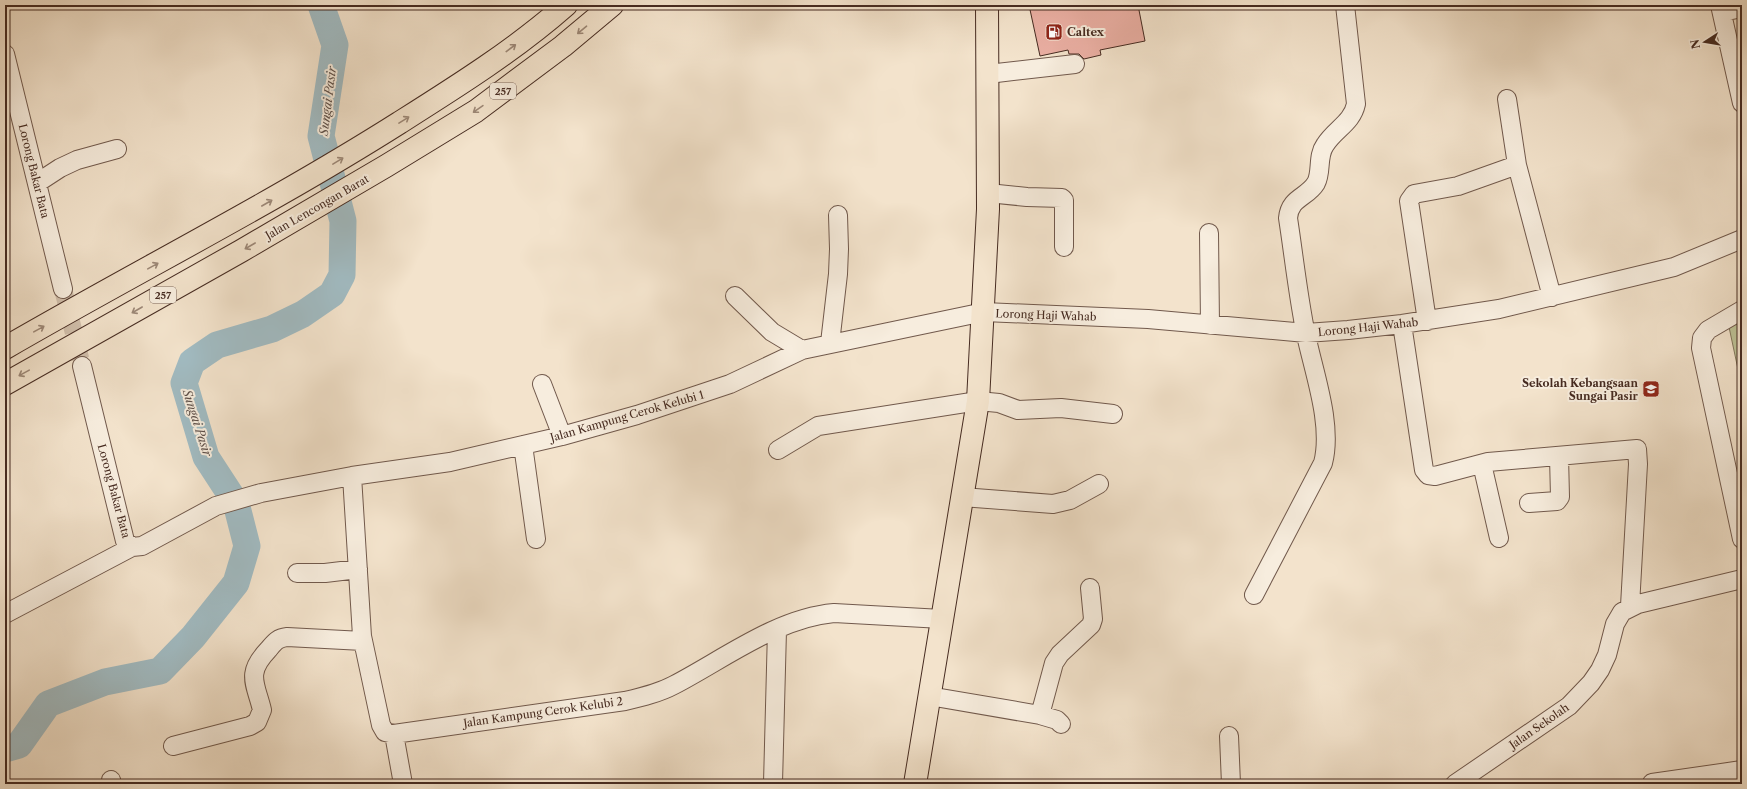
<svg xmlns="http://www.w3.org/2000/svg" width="1747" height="789" viewBox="0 0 1747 789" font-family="'Libre Caslon Text',serif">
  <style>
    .green { fill: #bdc397; stroke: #82775c }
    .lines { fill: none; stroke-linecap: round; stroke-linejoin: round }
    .river { stroke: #a1bbc2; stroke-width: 27 }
    .building { fill: #e9aea2; stroke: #462b21 }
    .minor-tunnel { stroke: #d0beaa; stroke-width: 18; stroke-dasharray: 18 9; stroke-linecap: butt }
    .minor-casing { stroke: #71594c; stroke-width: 20 }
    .major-casing { stroke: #462b21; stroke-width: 24 }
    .highway-casing { stroke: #462b21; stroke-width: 24 }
    .minor { stroke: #f7edde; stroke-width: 18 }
    .major { stroke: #f3e3cc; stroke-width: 22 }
    .highway { stroke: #f3e3cc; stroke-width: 22 }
    .oneway { stroke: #9c8776 }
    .labels { text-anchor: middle; stroke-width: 4; stroke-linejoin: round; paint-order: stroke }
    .shield { fill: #f7edde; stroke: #7b655a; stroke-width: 1 }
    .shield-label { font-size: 10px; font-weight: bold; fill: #462b21 }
    .poi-label { font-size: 11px; font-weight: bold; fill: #462b21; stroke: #f7edde; text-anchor: start }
    .street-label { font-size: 11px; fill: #462b21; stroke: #f7edde }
    .water-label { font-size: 12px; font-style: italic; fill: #5d4f49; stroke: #f7edde }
  </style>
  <rect width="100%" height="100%" fill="#f3e3cc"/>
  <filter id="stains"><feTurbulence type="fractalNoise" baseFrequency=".005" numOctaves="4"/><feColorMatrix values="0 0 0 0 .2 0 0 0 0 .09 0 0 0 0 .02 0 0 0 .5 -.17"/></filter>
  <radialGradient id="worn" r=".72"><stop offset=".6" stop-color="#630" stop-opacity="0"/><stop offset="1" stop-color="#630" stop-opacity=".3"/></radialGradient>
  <path class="green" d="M1742,321V388L1729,327Z"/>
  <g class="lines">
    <path class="river" d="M5,749L19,745L48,704L105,682L160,671L193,637L236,583L247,546L236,503L206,457L184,383L192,362L217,345L272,329L303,314L332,294L342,275L343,221L321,136L335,45L321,5"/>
  </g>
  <path class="building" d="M1029,5H1138L1145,41L1100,50L1101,55L1084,59L1079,54H1069L1068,50L1040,56Z"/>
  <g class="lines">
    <path class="minor-tunnel" d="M63,289L82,366"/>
    <g class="minor-casing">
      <path id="minor" d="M1720,5L1742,103
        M1722,12L1742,8
        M5,54L63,289
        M988,74L1075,64
        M1507,99L1517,165L1552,297
        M37,183L60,168L77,160L117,149
        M988,193L1027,197L1062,198L1064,200V247
        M1209,233L1210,325
        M735,296L772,332L802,350
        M1742,310L1708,330L1702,338L1701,348L1742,539
        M1427,321L1409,201L1414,194L1458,186L1517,165
        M1402,324L1424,470L1428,475L1435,476L1488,462L1637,449L1638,464L1630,606
        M830,343L838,274L839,249L838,215
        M82,366L125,541L132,547L142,546L216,506L261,493L352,476L450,462L562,436L637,415L730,384L802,350L984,312L1148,319L1306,333L1348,330L1402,324L1499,309L1674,267L1742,239
        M542,384L562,436
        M523,445L536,539
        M778,450L818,426L978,401L999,403L1018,410L1061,408L1113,414
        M1482,464L1499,538
        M352,476L362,636L381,725L385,732L394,734L625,701C642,697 659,693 674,685C724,659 777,618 834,613L942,619
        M962,497L1053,504L1070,500L1099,484
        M1529,503L1557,501L1560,497L1559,456
        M297,573H325L358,569
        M1254,595L1323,463C1333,425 1314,373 1306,335C1298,296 1294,257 1288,218C1290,197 1307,198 1316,183C1322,172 1317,156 1325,145C1335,129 1352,123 1356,104L1345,5
        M5,614L132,547
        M929,696L1040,715L1057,720L1061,724
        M1040,715L1054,663L1060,654L1091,625L1093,619L1090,588
        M394,734L403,784
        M1229,736L1231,784
        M173,746L250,726L257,722L262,710C256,684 245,674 268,650C274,643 277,638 287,637L363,641
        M111,780L112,784
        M773,783L777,630
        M1652,783L1742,770
        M1455,784L1569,706L1591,683L1600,670L1607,655L1615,624L1622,612L1638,604L1742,579"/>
    </g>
    <g class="major-casing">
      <path id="major" d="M915,784L978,401L988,209L987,5"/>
    </g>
    <g class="highway-casing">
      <path id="highway" d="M5,348C136,272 271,204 399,123C456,87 515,50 566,5
        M5,384L241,251L386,166L476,111L563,46L612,5"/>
    </g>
    <use href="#minor" class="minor"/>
    <use href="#major" class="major"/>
    <use href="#highway" class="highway"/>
  </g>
  <defs><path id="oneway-shaft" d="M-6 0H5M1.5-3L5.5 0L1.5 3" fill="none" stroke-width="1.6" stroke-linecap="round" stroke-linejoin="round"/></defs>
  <g class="oneway">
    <use href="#oneway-shaft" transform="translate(582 30) rotate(140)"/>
    <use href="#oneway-shaft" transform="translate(511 48) rotate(-37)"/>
    <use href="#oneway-shaft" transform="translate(478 109) rotate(145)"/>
    <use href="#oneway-shaft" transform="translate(404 120) rotate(-32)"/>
    <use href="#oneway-shaft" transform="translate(338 161) rotate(-31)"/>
    <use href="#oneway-shaft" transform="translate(267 203) rotate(-30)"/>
    <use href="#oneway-shaft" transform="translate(250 246) rotate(150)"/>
    <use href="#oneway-shaft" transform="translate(153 266) rotate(-29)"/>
    <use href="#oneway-shaft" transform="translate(137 310) rotate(150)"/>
    <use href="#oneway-shaft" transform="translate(39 329) rotate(-29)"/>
    <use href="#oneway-shaft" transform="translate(24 373) rotate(151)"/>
  </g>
  <defs>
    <g id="fuel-square" transform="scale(0.9)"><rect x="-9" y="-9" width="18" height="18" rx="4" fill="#8f2418" stroke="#f7edde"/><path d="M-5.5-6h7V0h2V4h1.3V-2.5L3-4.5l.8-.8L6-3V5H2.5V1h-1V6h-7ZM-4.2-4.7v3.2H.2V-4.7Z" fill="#fff"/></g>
    <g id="school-square" transform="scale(0.9)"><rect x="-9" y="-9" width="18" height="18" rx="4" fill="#8f2418" stroke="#f7edde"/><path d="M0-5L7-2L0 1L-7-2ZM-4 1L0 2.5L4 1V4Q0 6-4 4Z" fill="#fff"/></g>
  </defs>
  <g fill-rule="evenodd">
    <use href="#fuel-square" x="1054" y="32"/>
    <use href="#school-square" x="1651" y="389"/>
  </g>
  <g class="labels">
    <g class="shield">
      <rect x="490" y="83" width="26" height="16" rx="3"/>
      <rect x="150" y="287" width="26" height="16" rx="3"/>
    </g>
    <g class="shield-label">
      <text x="503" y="95">257</text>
      <text x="163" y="299">257</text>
    </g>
    <g class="poi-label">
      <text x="1067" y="36">Caltex</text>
      <text x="1638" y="387" text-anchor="end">Sekolah Kebangsaan<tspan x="1638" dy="13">Sungai Pasir</tspan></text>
    </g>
    <g class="street-label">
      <text transform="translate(34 171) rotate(76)" y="4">Lorong Bakar Bata</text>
      <text transform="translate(317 207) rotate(-30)" y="4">Jalan Lencongan Barat</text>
      <text transform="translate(1046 315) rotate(2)" y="4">Lorong Haji Wahab</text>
      <text transform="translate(1368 327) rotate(-6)" y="4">Lorong Haji Wahab</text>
      <text transform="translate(627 416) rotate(-16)" y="4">Jalan Kampung Cerok Kelubi 1</text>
      <text transform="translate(114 491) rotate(75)" y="4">Lorong Bakar Bata</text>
      <text transform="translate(543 712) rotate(-8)" y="4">Jalan Kampung Cerok Kelubi 2</text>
      <text transform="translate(1539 726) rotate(-35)" y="4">Jalan Sekolah</text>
    </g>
    <g class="water-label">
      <text transform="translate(328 101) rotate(-83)" y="4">Sungai Pasir</text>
      <text transform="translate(197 423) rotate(72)" y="4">Sungai Pasir</text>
    </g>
  </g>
  <rect width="1747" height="789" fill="none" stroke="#f3e3cc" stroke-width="20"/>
  <rect x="6" y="6" width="1735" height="777" fill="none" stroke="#462b21" stroke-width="2"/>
  <rect x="10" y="10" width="1727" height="769" fill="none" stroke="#462b21"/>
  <g transform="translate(1705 42) rotate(258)" stroke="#f7edde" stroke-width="3" paint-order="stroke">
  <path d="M0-3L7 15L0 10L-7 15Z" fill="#462b21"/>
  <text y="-6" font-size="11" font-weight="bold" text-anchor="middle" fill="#462b21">N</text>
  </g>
  <rect width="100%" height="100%" filter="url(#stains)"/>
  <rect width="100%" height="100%" fill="url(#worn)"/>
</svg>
